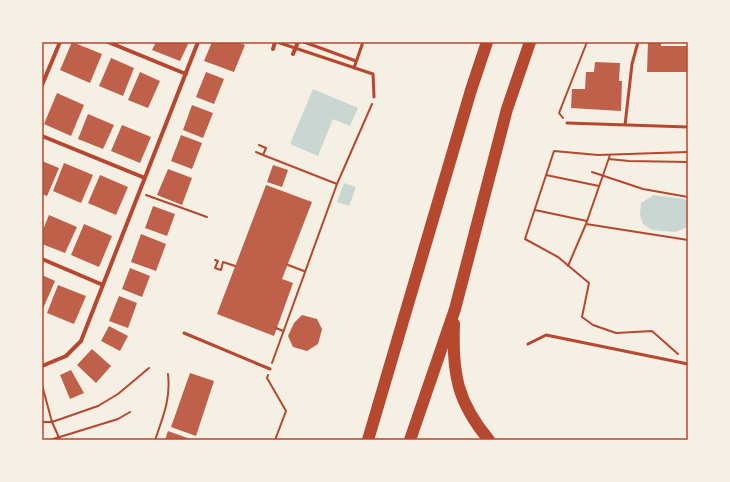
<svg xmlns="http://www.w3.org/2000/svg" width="730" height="482" viewBox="0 0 730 482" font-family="Arial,sans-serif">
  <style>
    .water { fill: #c9d6d2 }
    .building { fill: #bf614a }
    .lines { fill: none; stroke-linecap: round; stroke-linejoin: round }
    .path { stroke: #b5482f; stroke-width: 2 }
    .service { stroke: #b5482f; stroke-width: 3 }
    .minor { stroke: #b5482f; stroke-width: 4 }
    .motorway { stroke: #b5482f; stroke-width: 12 }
    .neatline { fill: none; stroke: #b5482f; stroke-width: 1.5 }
  </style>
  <rect width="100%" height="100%" fill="#f6efe4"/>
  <path class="water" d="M313,89L358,108L350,126L333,119L318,156L290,144Z
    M344,183L356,187L349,206L337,202Z
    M654,195L684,199L688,201V227L675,232L652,230L643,224L640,215L641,203Z"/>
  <path class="building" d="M72,42L102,54L90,83L60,70Z
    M156,42H189L180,61L152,50Z
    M212,42H238L245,45L234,72L204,61Z
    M648,42H661V46H688V72H647Z
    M111,58L134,68L123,96L99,86Z
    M595,62L620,63L619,81H622L621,111L571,108L572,89H585L586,72H594Z
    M140,72L160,81L148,108L128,100Z
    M206,72L224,79L214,104L196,97Z
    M57,93L84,105L71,136L44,124Z
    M192,105L213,113L203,138L183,130Z
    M88,114L114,125L103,149L78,139Z
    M122,125L151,137L140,163L111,151Z
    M181,135L202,143L192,169L171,161Z
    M42,161L59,168L47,196L42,194Z
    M64,163L93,175L81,203L53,191Z
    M273,165L288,170L282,187L267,182Z
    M168,169L192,178L182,205L157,195Z
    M100,175L128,187L116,215L88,203Z
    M266,185L312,202L282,279L293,283L274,336L217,314Z
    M153,206L175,214L167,236L145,228Z
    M49,215L77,227L65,253L42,244V232Z
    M84,224L112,236L99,267L71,255Z
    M141,234L166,244L156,271L131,262Z
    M130,268L150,276L142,297L122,289Z
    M42,275L55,281L42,311Z
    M58,285L86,296L74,324L47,313Z
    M119,296L137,303L128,328L109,321Z
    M302,315L317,319L322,329L318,344L307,351L293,347L288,336L294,323Z
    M109,326L128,336L120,351L101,341Z
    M92,349L111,366L96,383L77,365Z
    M71,370L84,393L70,399L60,375Z
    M190,373L214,381L196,436L171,427Z
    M168,431L193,440H165Z"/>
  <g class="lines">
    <path class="path" d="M563,118L559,113L587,42
      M259,145L266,148L263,155L337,184
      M256,152L263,155
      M609,159L629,161L688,162
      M592,172L643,189L688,197
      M546,175L599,186
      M146,195L207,217
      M535,210L587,221
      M586,224L688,240
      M215,260L218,261L215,268L221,270L223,262L235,266
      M288,265L304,271
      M568,266L586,224L610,155
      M276,328L283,331
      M678,354L652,331L616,333L593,325L582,317L589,283L558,257L525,239L554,151L598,155L688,152
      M272,363L337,184L372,104
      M268,375L267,378L286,411L275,440
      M42,385L52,422L60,440
      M42,422H52L98,406L118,394L149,368
      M50,440L118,419L130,412
      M155,440C163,417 171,398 168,374"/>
    <path class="service" d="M277,42L373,74L374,97
      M304,42L356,61
      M354,68L363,42
      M567,123L688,127
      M625,125L632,64L638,42
      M184,333L270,369
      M528,344L546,335L688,364"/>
    <path class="minor" d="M108,42L186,74
      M273,49L275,42
      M293,54L298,42
      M42,85L60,42
      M42,136L145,178
      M42,259L103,285
      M42,366L66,356L81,341L198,42"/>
    <path class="motorway" d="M454,324C452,373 457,402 489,440
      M368,440L471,90L487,42
      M410,440L455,309L507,109L530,42"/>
  </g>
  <rect width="730" height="482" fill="none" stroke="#f6efe4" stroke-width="86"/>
  <rect x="43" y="43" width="644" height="396" class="neatline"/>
</svg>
